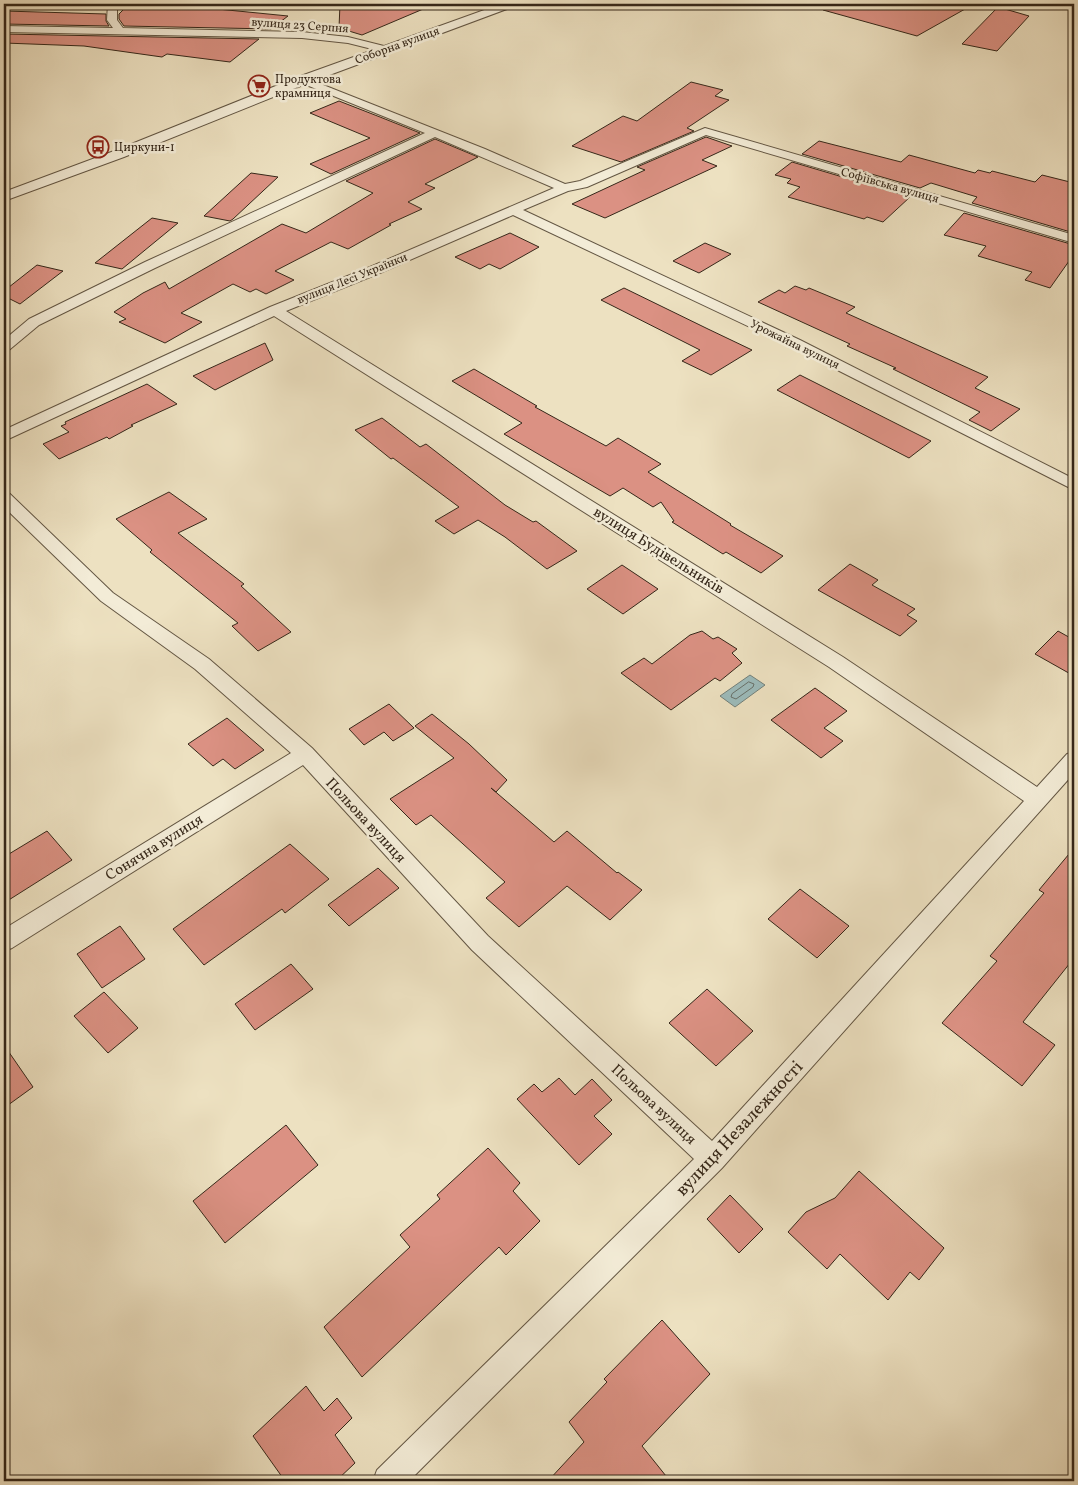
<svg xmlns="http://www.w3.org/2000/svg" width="1078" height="1485" viewBox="0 0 1078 1485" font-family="Vollkorn,serif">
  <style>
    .water { fill: #9cbbbb; stroke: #73807a }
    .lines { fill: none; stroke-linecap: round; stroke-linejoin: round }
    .shore { stroke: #68716a; stroke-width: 1 }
    .building { fill: #db9183; stroke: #352719 }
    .minor-casing { stroke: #635643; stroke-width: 2 }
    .tertiary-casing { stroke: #635643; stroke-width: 2 }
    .minor { fill: #f3ecd7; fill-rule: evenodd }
    .tertiary { fill: #f3ecd7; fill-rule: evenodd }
    .labels { text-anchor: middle; stroke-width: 5; stroke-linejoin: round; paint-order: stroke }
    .far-street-label { font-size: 12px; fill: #352719; stroke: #f3ecd7 }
    .far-poi-label { font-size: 12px; fill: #352719; stroke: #f3ecd7; text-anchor: start }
    .street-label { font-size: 15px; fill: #352719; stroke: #f3ecd7 }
    .near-street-label { font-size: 18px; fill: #352719; stroke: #f3ecd7 }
  </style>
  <rect width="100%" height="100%" fill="#ede1c1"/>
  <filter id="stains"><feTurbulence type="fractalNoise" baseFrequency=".004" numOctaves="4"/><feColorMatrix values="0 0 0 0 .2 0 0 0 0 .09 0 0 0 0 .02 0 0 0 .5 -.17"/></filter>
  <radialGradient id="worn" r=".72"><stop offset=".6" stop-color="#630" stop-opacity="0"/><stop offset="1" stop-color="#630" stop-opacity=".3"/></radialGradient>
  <path class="water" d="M750,675L765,685L735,707L720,696Z"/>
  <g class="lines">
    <path class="shore" d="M749,682L754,684L753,687L736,699L731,697L732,694Z"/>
  </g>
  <path class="building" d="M129,4H167L288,16L271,29L124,26L119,19V14Z
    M340,4H435L362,35L339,28Z
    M824,4H974L917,36L823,10Z
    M998,7L1029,16L997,51L962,44Z
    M4,11L106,14V21L109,26L4,24Z
    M4,34L259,39L230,62L167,54L162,57L84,46L4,43Z
    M691,82L723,90L715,96L729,100L687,128L694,131L621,162L572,146L623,116L637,121Z
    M339,101L380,117L420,133L331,174L310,164L370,138L310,113Z
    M706,137L732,146L702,160L717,166L605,218L572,204L645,170L637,167Z
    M435,139L478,157L425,184L435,188L408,202L422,209L389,224L391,225L348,249L331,242L275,271L294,280L266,294L256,289L250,292L233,284L181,313L202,322L165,343L119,322L126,319L114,312L143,293L165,282L169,289L282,224L306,233L373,193L346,181Z
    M819,141L901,162L909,155L975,173L978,170L990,173L992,171L1035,182L1042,175L1074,183V233L972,203L977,197L931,183L920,188L802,154Z
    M792,162L910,197L883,222L867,217L864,219L788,197L800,187L787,183L791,179L775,175Z
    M251,173L278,177L233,219L230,221L204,216Z
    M964,213L1074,245V254L1050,288L1025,280L1032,272L978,256L986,246L944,235Z
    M152,218L178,223L122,269L95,263Z
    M510,233L539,247L500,269L489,264L480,269L455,257Z
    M705,243L731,254L699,273L673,261Z
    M37,265L63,271L20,304L4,296V291Z
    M795,286L806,290L809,288L855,307L846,313L988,377L975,388L1020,409L991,431L969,420L980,412L893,369L896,368L847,346L850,344L758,302L779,290L785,293Z
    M624,288L708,329L752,350L711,375L682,361L700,350L601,300Z
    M265,343L273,360L215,390L193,376Z
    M474,369L537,406L535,407L606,446L618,438L661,464L648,472L731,524L730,525L783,556L761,573L726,552L723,554L672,522L674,521L661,502L653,507L623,488L610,496L504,434L522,423L452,381Z
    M800,375L909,430L931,441L909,458L777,390Z
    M147,384L177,404L131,425L133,426L109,439L107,437L59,459L43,444L69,432L61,426L66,424L65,422Z
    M382,418L420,447L426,444L505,505L533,522L536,521L577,551L547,569L505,537L478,520L454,534L435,521L459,507L393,458L391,459L355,430Z
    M169,492L207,519L178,533L244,584L241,586L291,632L258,651L232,626L238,623L150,552L152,550L116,519Z
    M850,564L878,580L872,585L915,609L907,615L917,621L900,636L818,590Z
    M622,565L658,589L623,614L587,589Z
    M702,631L713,639L718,637L737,649L732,653L742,663L720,681L715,678L671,710L621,673L644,658L652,664L690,635Z
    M1058,631L1074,640V676L1035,654Z
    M815,688L847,711L824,728L843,741L821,758L771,720Z
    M389,704L414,728L393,741L384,732L364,745L349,729Z
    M432,714L469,744L507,780L496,792L491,788L554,842L567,831L617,873L618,872L642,890L610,920L567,886L519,927L486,898L505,882L431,815L416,825L390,799L454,758L415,726Z
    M227,718L264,750L235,769L223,759L213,766L188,744Z
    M47,831L72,860L4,903V857Z
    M290,844L329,879L285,913L282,909L204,965L173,929Z
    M1074,848V958L1023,1022L1055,1045L1022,1086L942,1023L997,961L990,956L1044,893L1039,890Z
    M378,868L399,888L349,926L328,905Z
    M800,889L849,926L817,958L768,919Z
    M120,926L145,959L102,988L77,954Z
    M291,964L313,989L255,1030L235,1004Z
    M707,989L753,1031L716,1066L669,1023Z
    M104,992L138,1028L108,1053L74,1016Z
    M4,1045L33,1087L4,1108Z
    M559,1078L575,1095L592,1079L612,1100L594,1116L612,1134L579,1165L517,1099L534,1084L542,1092Z
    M286,1125L318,1165L225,1243L193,1201Z
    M488,1148L520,1183L513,1191L540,1221L506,1255L499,1247L362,1377L324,1327L410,1247L400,1235L440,1199L437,1195Z
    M859,1171L944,1248L919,1280L910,1272L888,1300L840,1254L827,1269L788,1232L806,1212L835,1198Z
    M730,1195L763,1229L739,1253L707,1219Z
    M662,1320L710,1374L642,1446L670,1481H548L584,1442L569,1422L607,1382L604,1379Z
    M306,1386L324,1411L337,1398L352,1418L335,1435L355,1463L336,1481H285L253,1436Z"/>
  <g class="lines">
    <g class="minor-casing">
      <path id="minor" d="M108,4H117V20L123,28L302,32L348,37L388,47L389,49L384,52L348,43L302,38L4,32V26L113,28L107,20Z
        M303,77L485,149L565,184L580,181L705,128L1074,235V243L706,135L587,187L568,191L523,210L800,340L1074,479V490L790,346L513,215L380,273L286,311L843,657L1037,787L1067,754L1074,752V773L722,1168L409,1481H373L377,1470L694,1159L472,950L303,765L12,948L4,951V929L291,753L195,669L101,601L4,507V493L10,494L113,593L209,659L312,748L488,936L712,1141L1024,801L829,667L274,316L4,441V430L270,307L370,267L554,188L435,137L155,268L39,325L9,350L4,351V340L29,319L145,262L425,133L299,82L298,80Z"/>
    </g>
    <g class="tertiary-casing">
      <path id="tertiary" d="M501,4H517L515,6L308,83L124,157L4,201V192L114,151L298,77Z"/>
    </g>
    <use href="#minor" class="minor"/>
    <use href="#tertiary" class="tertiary"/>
  </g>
  <defs>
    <g id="supermarket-ring" transform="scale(1.125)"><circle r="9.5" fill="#f3ecd7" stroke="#8f2418" stroke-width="1.5"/><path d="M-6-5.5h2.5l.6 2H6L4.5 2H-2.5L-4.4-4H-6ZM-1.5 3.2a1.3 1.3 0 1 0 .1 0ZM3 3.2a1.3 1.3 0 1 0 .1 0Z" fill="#8f2418"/></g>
    <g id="bus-ring" transform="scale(1.125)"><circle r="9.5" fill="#f3ecd7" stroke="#8f2418" stroke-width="1.5"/><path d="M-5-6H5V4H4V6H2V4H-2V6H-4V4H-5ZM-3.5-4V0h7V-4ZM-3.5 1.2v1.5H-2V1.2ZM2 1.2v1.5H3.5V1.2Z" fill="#8f2418"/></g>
  </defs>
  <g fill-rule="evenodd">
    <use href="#supermarket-ring" x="259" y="86"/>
    <use href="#bus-ring" x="98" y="147"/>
  </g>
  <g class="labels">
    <g class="far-street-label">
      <text transform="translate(300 25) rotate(4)" y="4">вулиця 23 Серпня</text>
      <text transform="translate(397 45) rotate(-20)" y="4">Соборна вулиця</text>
      <text transform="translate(890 185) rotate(16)" y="4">Софіївська вулиця</text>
      <text transform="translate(352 278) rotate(-22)" y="4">вулиця Лесі Українки</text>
      <text transform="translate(795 344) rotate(26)" y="4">Урожайна вулиця</text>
    </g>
    <g class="far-poi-label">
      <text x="275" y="83">Продуктова<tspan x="275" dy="14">крамниця</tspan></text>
      <text x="114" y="151">Циркуни-1</text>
    </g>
    <g class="street-label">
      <text transform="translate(659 550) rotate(32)" y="5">вулиця Будівельників</text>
      <text transform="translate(366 820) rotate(47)" y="5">Польова вулиця</text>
      <text transform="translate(154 847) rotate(-32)" y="5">Сонячна вулиця</text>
      <text transform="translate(654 1104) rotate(43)" y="5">Польова вулиця</text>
    </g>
    <g class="near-street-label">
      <text transform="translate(739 1128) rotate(-47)" y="6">вулиця Незалежності</text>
    </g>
  </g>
  <rect width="1078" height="1485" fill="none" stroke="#ede1c1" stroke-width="20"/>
  <rect x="5" y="5" width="1068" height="1475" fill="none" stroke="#352719" stroke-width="2.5"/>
  <rect x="10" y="10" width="1058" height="1465" fill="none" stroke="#352719"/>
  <rect width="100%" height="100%" filter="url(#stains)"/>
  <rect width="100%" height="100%" fill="url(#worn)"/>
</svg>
